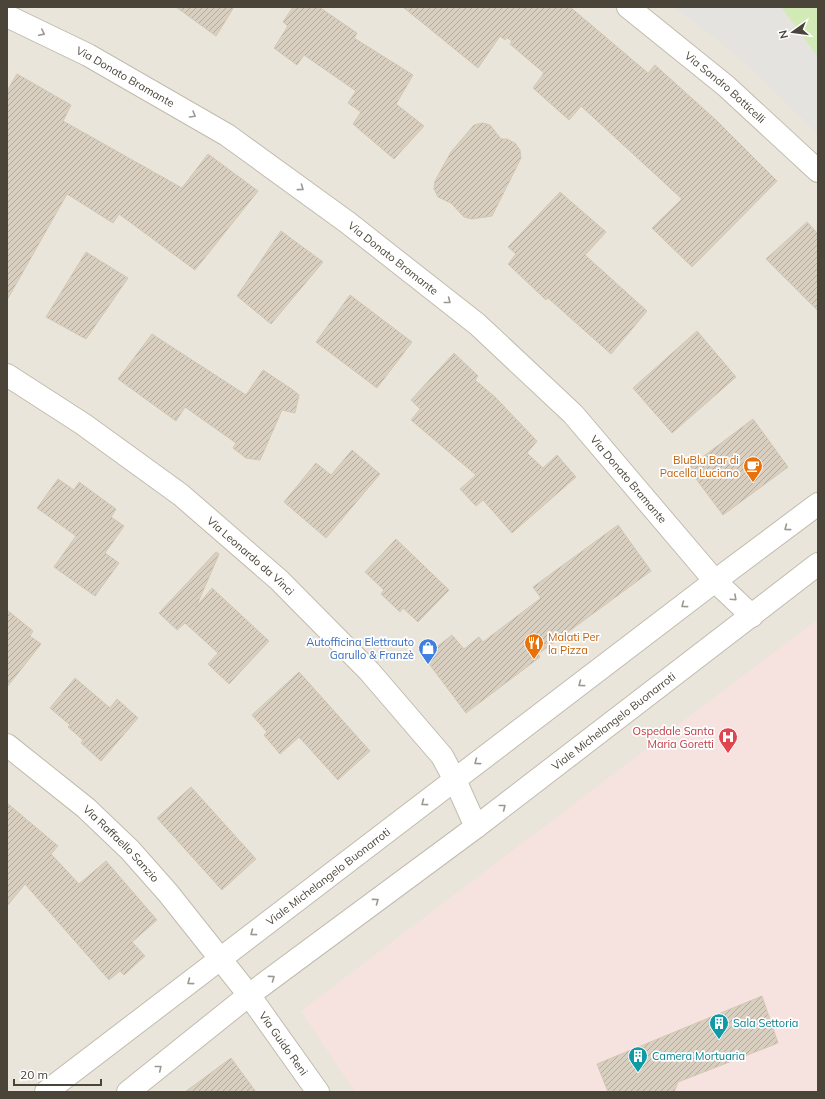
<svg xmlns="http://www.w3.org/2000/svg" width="825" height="1099" viewBox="0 0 825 1099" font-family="Mulish,sans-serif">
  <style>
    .residential { fill: #eae5da }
    .medical { fill: #f6e3e0 }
    .grass { fill: #d2eab5 }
    .parking { fill: #e5e3e0 }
    .building { fill: url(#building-hatch); stroke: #d3c7b4 }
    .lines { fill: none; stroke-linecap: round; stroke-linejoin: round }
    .minor-casing { stroke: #c2bbae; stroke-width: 24 }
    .minor { stroke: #fff; stroke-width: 22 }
    .oneway { stroke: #9c9892 }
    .labels { text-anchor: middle; stroke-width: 3.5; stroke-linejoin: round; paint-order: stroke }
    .street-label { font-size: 11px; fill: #4b4439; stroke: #fff }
    .food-label { font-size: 11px; fill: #c56008; stroke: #fff; text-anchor: end }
    .shop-label { font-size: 11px; fill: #366cbe; stroke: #fff; text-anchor: end }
    .health-label { font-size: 11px; fill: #be3a42; stroke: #fff; text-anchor: end }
    .culture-label { font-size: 11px; fill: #0d838f; stroke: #fff; text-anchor: start }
  </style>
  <defs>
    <pattern id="building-hatch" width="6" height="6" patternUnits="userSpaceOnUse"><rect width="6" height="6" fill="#d8cfc1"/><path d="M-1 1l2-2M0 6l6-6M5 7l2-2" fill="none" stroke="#b1aa9e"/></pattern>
  </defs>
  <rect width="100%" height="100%" fill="#f6f3ec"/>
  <path class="residential" d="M7,7H818V1092H7Z"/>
  <path class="medical" d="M818,619V1092H355L301,1011Z"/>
  <path class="grass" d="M781,7H818V57Z"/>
  <path class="parking" d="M674,7H781L818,57V134L734,53Z"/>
  <path class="building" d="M176,7H234L216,36Z
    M293,7H319L357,33L354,38L413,75L396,104L424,126L394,159L353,124L361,112L348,103L356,91L304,55L297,65L274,48L288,26L283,22Z
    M403,7H570L648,73L655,65L716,120L777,181L692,267L652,228L682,199L581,106L569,120L533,88L544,73L510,44L512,41L507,38L505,40L500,36L478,68Z
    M17,74L71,105L63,121L182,188L208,154L258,191L195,270L119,214L113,223L67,194L7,300V91Z
    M483,123L490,125L501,139H507L515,143L520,150L521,158L492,216L472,219L464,217L451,203L438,197L434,189L435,181L451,152L474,125Z
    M560,192L606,232L585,255L647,311L611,354L548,298L546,300L508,264L516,254L508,247Z
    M807,222L818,234V311L766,259Z
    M281,231L323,262L271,324L237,296Z
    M86,252L128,278L86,339L46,317Z
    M350,295L412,342L377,388L316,342Z
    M697,331L736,377L672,433L633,388Z
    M152,334L246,395L263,370L293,390L299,395L295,413L282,410L260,460L246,458L233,448L236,443L185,407L176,421L118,379Z
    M454,353L478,376L475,380L495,397L537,441L527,453L543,468L557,455L576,477L512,533L483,500L476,506L460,489L476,475L411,420L420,409L411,400Z
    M753,419L788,467L723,515L688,468Z
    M352,450L380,474L326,538L284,502L316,463L331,475Z
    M58,479L74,490L79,482L116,509L111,517L124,526L105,553L119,563L95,596L54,567L76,536L37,508Z
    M618,525L651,571L538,654L540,657L466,713L424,657L452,635L464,649L479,637L483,642L541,598L533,587Z
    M396,539L449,590L418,622L403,608L400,612L381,594L384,590L365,572Z
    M216,552L219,554L196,607L212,588L269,641L229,684L208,664L218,653L185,623L177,630L159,613Z
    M7,610L33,631L30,636L41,644L7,687Z
    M299,672L370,751L338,780L299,737L280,754L264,735L267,732L252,715Z
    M75,678L110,708L117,699L138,718L101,761L81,743L83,740L68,727L70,725L50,708Z
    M191,787L256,859L222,890L157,818Z
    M7,803L58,846L51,854L79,884L106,861L157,920L132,942L145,956L124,975L120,971L109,980L25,884L7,906Z
    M762,996L778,1043L678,1082L674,1092H608L597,1064Z
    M231,1058L256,1092H185Z"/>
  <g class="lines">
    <g class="minor-casing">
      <g id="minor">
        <path id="s1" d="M628,7L726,86L818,171"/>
        <path id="s2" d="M7,16L88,55L227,135L347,222L477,324L573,414L715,581L752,616"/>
        <path id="s3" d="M7,375L83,424L181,495L279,580L369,671L442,756L455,780L476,827"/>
        <path id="s4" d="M7,745L86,808L130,850L168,893L249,995L318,1092"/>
        <path id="s5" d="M46,1092L715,581L818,504"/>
        <path id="s6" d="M128,1092L249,995L476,827L818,564"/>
      </g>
    </g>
    <use href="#minor" class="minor"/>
  </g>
  <defs><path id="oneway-chevron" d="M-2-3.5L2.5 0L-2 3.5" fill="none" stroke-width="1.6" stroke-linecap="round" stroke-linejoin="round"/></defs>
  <g class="oneway">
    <use href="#oneway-chevron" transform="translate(42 33) rotate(26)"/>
    <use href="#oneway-chevron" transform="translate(193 115) rotate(30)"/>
    <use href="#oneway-chevron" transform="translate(301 188) rotate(36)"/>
    <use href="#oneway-chevron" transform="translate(448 301) rotate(38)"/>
    <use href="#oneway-chevron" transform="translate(787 528) rotate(143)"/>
    <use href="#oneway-chevron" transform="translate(734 598) rotate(43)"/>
    <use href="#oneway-chevron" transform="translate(684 605) rotate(143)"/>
    <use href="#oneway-chevron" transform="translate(581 684) rotate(143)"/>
    <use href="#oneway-chevron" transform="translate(477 762) rotate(143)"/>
    <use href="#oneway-chevron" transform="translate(424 803) rotate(143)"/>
    <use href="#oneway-chevron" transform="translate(503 807) rotate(-38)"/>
    <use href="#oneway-chevron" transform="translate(376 901) rotate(-36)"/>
    <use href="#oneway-chevron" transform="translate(253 933) rotate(143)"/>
    <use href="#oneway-chevron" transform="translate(272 978) rotate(-36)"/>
    <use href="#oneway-chevron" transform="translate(190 982) rotate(143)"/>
    <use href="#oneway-chevron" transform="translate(159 1068) rotate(-39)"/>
  </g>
  <defs>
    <g id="cafe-pin" transform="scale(1)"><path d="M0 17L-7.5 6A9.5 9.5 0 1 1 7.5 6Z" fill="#e8710a" stroke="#fff"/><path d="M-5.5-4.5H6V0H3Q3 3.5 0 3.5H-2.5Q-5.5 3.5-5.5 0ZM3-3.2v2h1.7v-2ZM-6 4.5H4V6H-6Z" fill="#fff"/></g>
    <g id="restaurant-pin" transform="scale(1)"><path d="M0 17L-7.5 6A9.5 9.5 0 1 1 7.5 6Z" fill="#e8710a" stroke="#fff"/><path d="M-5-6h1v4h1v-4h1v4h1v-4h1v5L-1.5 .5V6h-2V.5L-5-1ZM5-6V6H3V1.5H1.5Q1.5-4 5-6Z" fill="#fff"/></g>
    <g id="shop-pin" transform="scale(1)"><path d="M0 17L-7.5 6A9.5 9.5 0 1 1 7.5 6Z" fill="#3f7fe0" stroke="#fff"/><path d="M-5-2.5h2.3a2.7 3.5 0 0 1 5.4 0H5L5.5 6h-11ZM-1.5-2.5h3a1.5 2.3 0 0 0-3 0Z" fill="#fff"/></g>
    <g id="hospital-pin" transform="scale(1)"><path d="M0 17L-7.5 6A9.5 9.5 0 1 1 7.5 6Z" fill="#e0444e" stroke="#fff"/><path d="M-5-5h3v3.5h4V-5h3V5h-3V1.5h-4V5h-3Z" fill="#fff"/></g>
    <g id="building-pin" transform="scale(1)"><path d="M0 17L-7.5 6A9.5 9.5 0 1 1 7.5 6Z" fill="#0f9aa8" stroke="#fff"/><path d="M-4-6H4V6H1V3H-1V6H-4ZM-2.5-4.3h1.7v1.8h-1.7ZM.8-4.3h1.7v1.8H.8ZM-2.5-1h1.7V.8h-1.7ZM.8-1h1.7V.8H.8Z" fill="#fff"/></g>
  </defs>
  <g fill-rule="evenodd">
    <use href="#cafe-pin" x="753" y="466"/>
    <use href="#restaurant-pin" x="534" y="643"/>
    <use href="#shop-pin" x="428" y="648"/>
    <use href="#hospital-pin" x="728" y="737"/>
    <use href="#building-pin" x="719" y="1023"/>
    <use href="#building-pin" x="638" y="1056"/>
  </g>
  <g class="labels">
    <g class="street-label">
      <text dy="4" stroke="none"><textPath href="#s2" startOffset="133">Via Donato Bramante</textPath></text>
      <text dy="4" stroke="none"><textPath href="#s1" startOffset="126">Via Sandro Botticelli</textPath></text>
      <text dy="4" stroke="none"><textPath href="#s2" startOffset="457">Via Donato Bramante</textPath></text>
      <text dy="4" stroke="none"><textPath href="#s2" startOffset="781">Via Donato Bramante</textPath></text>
      <text dy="4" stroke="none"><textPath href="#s3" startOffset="304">Via Leonardo da Vinci</textPath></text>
      <text dy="4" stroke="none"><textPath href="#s6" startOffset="611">Viale Michelangelo Buonarroti</textPath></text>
      <text dy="4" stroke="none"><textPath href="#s4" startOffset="151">Via Raffaello Sanzio</textPath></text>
      <text dy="4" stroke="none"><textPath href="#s5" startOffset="355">Viale Michelangelo Buonarroti</textPath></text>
      <text dy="4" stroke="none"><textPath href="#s4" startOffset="409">Via Guido Reni</textPath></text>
    </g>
    <g class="food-label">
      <text x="739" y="464">BluBlu Bar di<tspan x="739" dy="13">Pacella Luciano</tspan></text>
      <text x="548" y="641" text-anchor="start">Malati Per<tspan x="548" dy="13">la Pizza</tspan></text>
    </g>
    <g class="shop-label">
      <text x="414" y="646">Autofficina Elettrauto<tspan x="414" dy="13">Garullo &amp; Franzè</tspan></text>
    </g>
    <g class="health-label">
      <text x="714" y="735">Ospedale Santa<tspan x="714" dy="13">Maria Goretti</tspan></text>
    </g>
    <g class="culture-label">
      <text x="733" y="1027">Sala Settoria</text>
      <text x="652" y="1060">Camera Mortuaria</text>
    </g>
  </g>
  <rect width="825" height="1099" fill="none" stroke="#4b4439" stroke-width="16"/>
  <g transform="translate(793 32) rotate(256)" stroke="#ffffff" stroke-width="3" paint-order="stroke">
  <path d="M0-3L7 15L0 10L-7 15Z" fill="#4b4439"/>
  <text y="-6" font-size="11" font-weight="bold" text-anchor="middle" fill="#4b4439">N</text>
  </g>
  <path d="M14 1079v6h87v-6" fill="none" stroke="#4b4439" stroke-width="2"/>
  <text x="20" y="1079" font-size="12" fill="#4b4439" stroke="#ffffff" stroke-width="3" paint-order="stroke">20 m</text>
</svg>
